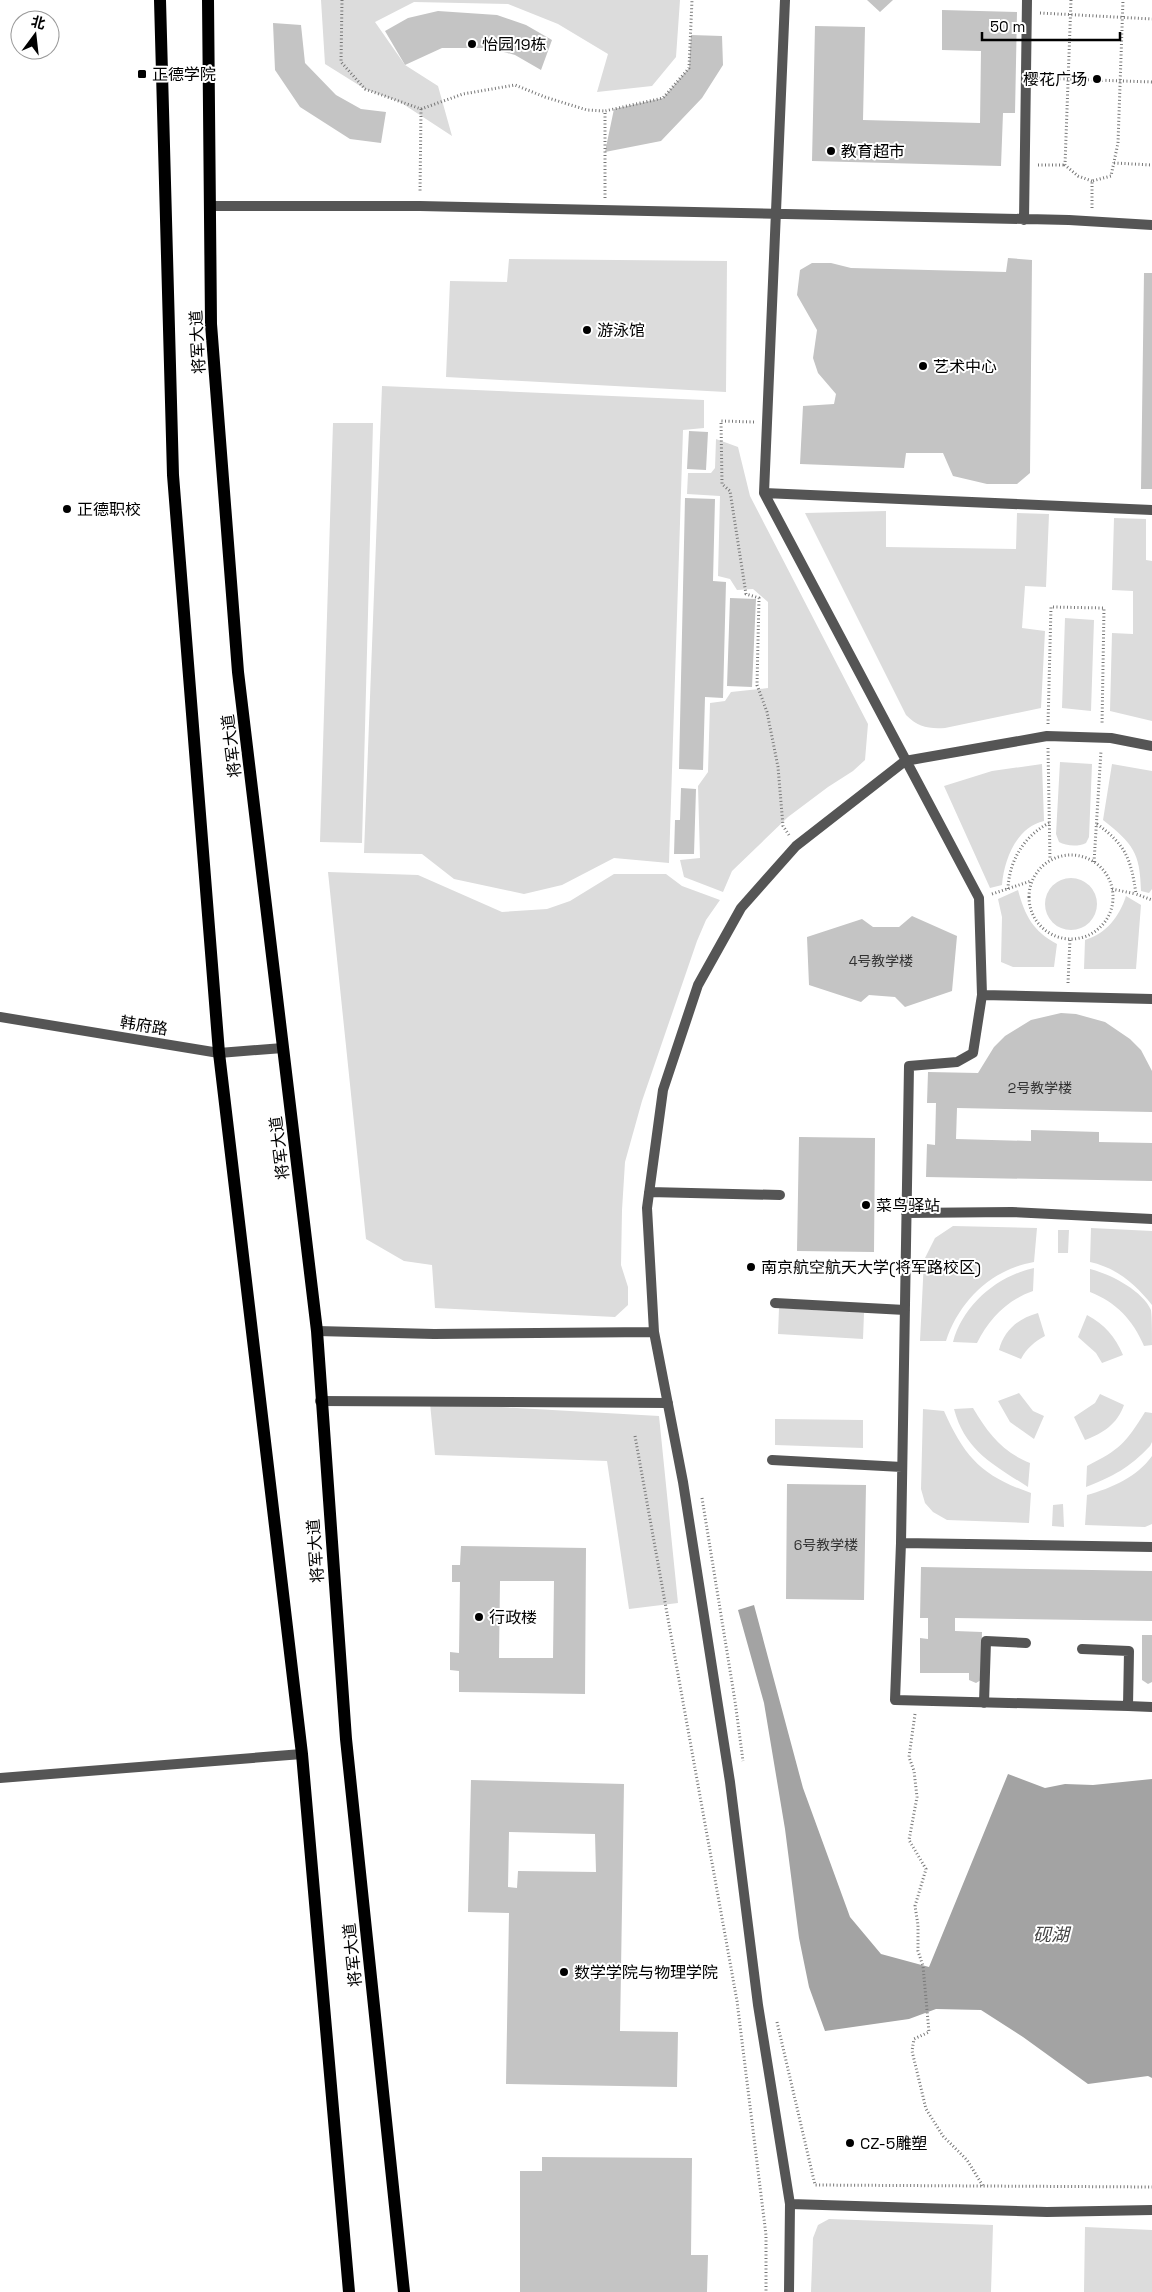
<svg xmlns="http://www.w3.org/2000/svg" width="1152" height="2292" viewBox="0 0 1152 2292" font-family="'Space Grotesk','Noto Sans SC',sans-serif">
  <style>
    .green { fill: #dcdcdc }
    .water { fill: #a3a3a3 }
    .building { fill: #c4c4c4; fill-rule: evenodd }
    .lines { fill: none; stroke-linecap: round; stroke-linejoin: round }
    .path { stroke: #777; stroke-width: 3; stroke-dasharray: 1 2.5; stroke-linecap: butt }
    .service { stroke: #555; stroke-width: 10 }
    .minor { stroke: #555; stroke-width: 10 }
    .primary { stroke: #000; stroke-width: 12 }
    .poi-dot { fill: #000; stroke: #fff; stroke-width: 2 }
    .labels { text-anchor: middle; stroke-width: 4; stroke-linejoin: round; paint-order: stroke }
    .number-label { font-size: 14px; fill: #313131 }
    .poi-label { font-size: 16px; fill: #000; stroke: #fff; text-anchor: start }
    .street-label { font-size: 16px; fill: #000; stroke: #fff }
    .water-label { font-size: 18px; font-style: italic; fill: #444; stroke: #fff }
  </style>
  <rect width="100%" height="100%" fill="#fff"/>
  <path class="green" d="M321,0H680L676,57L652,86L597,92L608,54L558,24L508,4L414,2L375,22L405,65L438,86L452,136L400,102L365,89L325,64Z
    M509,259L727,261L726,392L446,377L450,281L507,282Z
    M382,386L704,400V428L683,430L669,863L614,858L562,885L524,894L454,879L422,854L364,853Z
    M333,423H373L362,843L320,842Z
    M716,439L738,447L750,496L868,724L865,760L853,771L828,787L788,817L732,871L723,892L684,877L680,860L700,858L698,786L708,772L710,703L725,701L731,692L768,688V602L753,589L737,590L730,579L718,576L720,496L687,494L688,473H711L715,468Z
    M886,511V547L1016,549L1017,513L1049,514L1046,587L1025,586L1022,628L1045,631L1041,708L945,728C928,729 918,727 906,715L805,513Z
    M1114,518L1146,519V560L1152,561V721L1110,711L1112,633L1133,634V591L1112,590Z
    M1065,618L1094,620L1091,711L1062,708Z
    M1060,762L1092,764L1089,837L1086,843C1078,847 1066,846 1059,842L1056,834Z
    M1042,764L1044,821C1017,827 1004,859 1002,885L990,888L944,786L992,771Z
    M1112,764L1152,771V889L1149,893L1141,891C1140,852 1133,844 1103,820Z
    M328,872L418,875L502,912L547,909L570,901L614,874H666L682,886L720,900L706,920L697,941L642,1101L625,1162L622,1210L621,1265L628,1287V1305L615,1317L435,1308L432,1265L404,1261L366,1239Z
    M1045 904a26 26 0 1 1 52 0a26 26 0 1 1-52 0Z
    M1018,890C1025,916 1033,931 1057,944L1054,967H1013L1001,962L1002,917L998,899Z
    M1126,896L1141,905L1136,969H1084L1085,940C1107,933 1119,917 1126,896Z
    M953,1226L1037,1228L1034,1262C992,1269 959,1301 946,1341H920L924,1260L935,1238Z
    M1091,1228L1152,1231V1305C1135,1284 1117,1268 1090,1262Z
    M1058,1230H1069L1068,1253H1058Z
    M1034,1268L1033,1291C1007,1300 989,1319 977,1343L953,1342C963,1305 997,1276 1034,1268Z
    M1090,1269C1110,1274 1142,1290 1151,1310C1152,1318 1152,1336 1152,1345L1144,1346C1133,1320 1116,1302 1090,1292Z
    M779,1308L864,1313L863,1339L778,1334Z
    M1038,1313L1045,1336C1034,1342 1027,1348 1021,1359L999,1350C1004,1330 1019,1318 1038,1313Z
    M1087,1315C1105,1325 1115,1336 1123,1355L1102,1363L1096,1353L1078,1337Z
    M1019,1393L1033,1411L1044,1416L1034,1439L1010,1422L998,1401Z
    M1100,1394L1124,1405C1117,1424 1104,1433 1085,1440L1074,1417L1095,1403Z
    M430,1403L659,1416L678,1603L629,1609L607,1461L435,1455Z
    M973,1408C988,1433 1002,1452 1030,1463L1028,1487C994,1465 965,1451 954,1409Z
    M923,1409L944,1411C965,1458 982,1476 1031,1493L1029,1523L947,1520L933,1512L925,1503L921,1489Z
    M1145,1412L1152,1413V1442L1150,1446C1129,1468 1114,1476 1086,1487L1087,1466C1119,1450 1126,1443 1145,1412Z
    M775,1419L863,1420V1448L775,1445Z
    M1152,1456V1524L1145,1527L1085,1525L1087,1495C1112,1488 1137,1477 1152,1456Z
    M1063,1504L1064,1527L1052,1526L1053,1505Z
    M829,2219L993,2225L991,2292H811L813,2238L818,2225Z
    M1085,2227L1152,2230V2292H1084Z"/>
  <path class="water" d="M754,1605L803,1788L850,1917L881,1954L929,1967L1008,1774L1045,1788L1065,1784L1093,1785L1152,1779V2078L1148,2076L1088,2084L1023,2037L981,2010L936,2009L909,2019L825,2031L809,1987L799,1938L785,1829L764,1703L738,1610Z"/>
  <path class="building" d="M867,0H893L880,12Z
    M942,10L1017,12L1015,113H1003L1001,166L812,161L815,26L865,27L863,120L980,123L981,51L942,50Z
    M438,11L497,15L526,25L552,40L541,70L515,55L489,48H442L405,65L385,31L408,18Z
    M273,23L301,25L305,63L336,95L361,109L386,112L381,143L350,139L300,107L275,70Z
    M691,35L722,36L723,65L702,98L661,141L605,152L614,109L663,98L689,68Z
    M1008,258L1032,260L1030,473L1017,484H987L953,476L943,453H906L904,468L800,464L803,406L834,404L836,394L818,373L813,358L817,330L797,295L800,270L812,263H831L851,268L1006,272Z
    M1144,273H1152V489H1141Z
    M689,431L708,432L706,470L687,469Z
    M685,498L715,499L713,581L726,582L723,698L705,697L703,770L679,769Z
    M730,598L756,599L752,687L727,686Z
    M681,788L696,789L694,854H674L675,820H680Z
    M912,916L957,936L952,991L905,1007L895,997L869,995L861,1002L809,985L807,937L862,919L873,927H899Z
    M1061,1013L1076,1014L1105,1022L1130,1039L1141,1050L1152,1071V1112L957,1108L956,1139L1031,1141V1130L1099,1132V1142L1152,1143V1181L926,1177L927,1144L935,1145L936,1103H927L928,1072L978,1073L994,1047L1005,1036L1031,1020Z
    M799,1137L875,1138L874,1252L797,1251Z
    M787,1484L866,1485L864,1600L786,1599Z
    M461,1546L586,1548L585,1694L459,1692V1671L450,1670V1652L459,1653L460,1582H452V1565H460ZM500,1581H554L553,1658H499Z
    M921,1567L1152,1571V1621L955,1618V1631L982,1632L981,1680L976,1683L969,1680V1673H920V1638L928,1639V1618H920Z
    M1142,1635H1152V1682L1148,1684L1142,1680Z
    M471,1780L624,1784L620,2031L678,2032L677,2087L506,2084L509,1913L468,1912ZM509,1832L595,1834L596,1872L518,1871L517,1888L508,1887Z
    M542,2157L692,2158L691,2255H708L707,2292H520V2171H542Z"/>
  <g class="lines">
    <path class="path" d="M342,0L341,62L365,89L421,109L420,193
      M1071,0L1065,165L1078,176L1092,181
      M1040,13L1152,19
      M1039,78L1152,82
      M421,109L463,94L515,85L545,97L587,110L605,111
      M1114,163L1152,165
      M1038,165H1065
      M605,198V111L663,98L689,68L692,0
      M1092,208V181L1111,176L1118,143L1123,0
      M754,422L721,421L722,484L730,491L746,594L759,598L757,685L767,712L778,767L783,826L789,835
      M1048,724L1051,607L1104,608L1102,725
      M1048,748L1050,860
      M1097,824C1126,845 1131,859 1136,894L1152,900
      M1029 897a42 42 0 1 1 84 0a42 42 0 1 1-84 0Z
      M1094,862L1101,751
      M1008,889C1009,861 1024,836 1049,823
      M1112,889L1136,894
      M992,894L1031,881
      M1068,983L1070,939
      M635,1436L737,2001L766,2235V2292
      M702,1498L735,1701L743,1761
      M915,1714L909,1757L914,1771L917,1797L909,1840L926,1869L915,1906L918,1925V1951L923,1966L929,2032L914,2039L912,2051L926,2109L943,2136L967,2160L983,2186
      M777,2022L815,2185L1152,2187"/>
    <path class="service" d="M785,0L764,493L979,898L982,995L1152,999
      M210,206H420L1069,220L1152,225
      M1024,220L1027,0
      M764,493L1152,510
      M1152,746L1111,738L1047,736L905,761L796,846L741,908L698,985L663,1090L647,1208L654,1332L683,1482L730,1782L758,2005L790,2204L1047,2212L1152,2210
      M982,995L973,1053L957,1062L909,1066L901,1543L895,1700L1128,1706
      M649,1192L780,1195
      M906,1213L1012,1212L1152,1219
      M775,1303L905,1310
      M317,1331L434,1334L654,1332
      M320,1401L668,1403
      M772,1460L902,1467
      M901,1543L1152,1547
      M1082,1649L1129,1651L1128,1706L1152,1707
      M984,1703L986,1641L1026,1643"/>
    <path class="minor" d="M0,1017L219,1053L283,1048
      M0,1778L302,1754
      M789,2292L790,2204"/>
    <path class="primary" d="M160,0L173,475L219,1053L302,1754L349,2292
      M208,0L211,324L238,672L317,1331L346,1739L404,2292"/>
  </g>
  <g class="poi-dot">
    <circle cx="472" cy="44" r="5"/>
    <rect x="137" y="69" width="10" height="10" rx="2.5"/>
    <circle cx="1097" cy="79" r="5"/>
    <circle cx="831" cy="151" r="5"/>
    <circle cx="587" cy="330" r="5"/>
    <circle cx="923" cy="366" r="5"/>
    <circle cx="67" cy="509" r="5"/>
    <circle cx="866" cy="1205" r="5"/>
    <circle cx="751" cy="1267" r="5"/>
    <circle cx="479" cy="1617" r="5"/>
    <circle cx="564" cy="1972" r="5"/>
    <circle cx="850" cy="2143" r="5"/>
  </g>
  <g class="labels">
    <g class="number-label">
      <text x="881" y="966">4号教学楼</text>
      <text x="1040" y="1093">2号教学楼</text>
      <text x="826" y="1550">6号教学楼</text>
    </g>
    <g class="poi-label">
      <text x="482" y="50">怡园19栋</text>
      <text x="152" y="80">正德学院</text>
      <text x="1087" y="85" text-anchor="end">樱花广场</text>
      <text x="841" y="157">教育超市</text>
      <text x="597" y="336">游泳馆</text>
      <text x="933" y="372">艺术中心</text>
      <text x="77" y="515">正德职校</text>
      <text x="876" y="1211">菜鸟驿站</text>
      <text x="761" y="1273">南京航空航天大学(将军路校区)</text>
      <text x="489" y="1623">行政楼</text>
      <text x="574" y="1978">数学学院与物理学院</text>
      <text x="860" y="2149">CZ-5雕塑</text>
    </g>
    <g class="street-label">
      <text transform="translate(197 342) rotate(-93)" y="6">将军大道</text>
      <text transform="translate(231 746) rotate(-97)" y="6">将军大道</text>
      <text transform="translate(144 1025) rotate(9)" y="6">韩府路</text>
      <text transform="translate(279 1148) rotate(-97)" y="6">将军大道</text>
      <text transform="translate(315 1551) rotate(-94)" y="6">将军大道</text>
      <text transform="translate(352 1955) rotate(-96)" y="6">将军大道</text>
    </g>
    <g class="water-label">
      <text x="1051" y="1941">砚湖</text>
    </g>
  </g>
  <g transform="translate(35 35) rotate(15)"><circle r="24" fill="#ffffff" stroke="#999999"/>
  <path d="M0-4L9 19L0 12L-9 19Z" fill="#000000"/>
  <text y="-8" font-size="14" font-weight="bold" text-anchor="middle" fill="#000000">北</text>
  </g>
  <path d="M982 32v8h138v-8" fill="none" stroke="#000000" stroke-width="2.5"/>
  <text x="990" y="32" font-size="15" fill="#000000" stroke="#ffffff" stroke-width="4" paint-order="stroke">50 m</text>
</svg>
